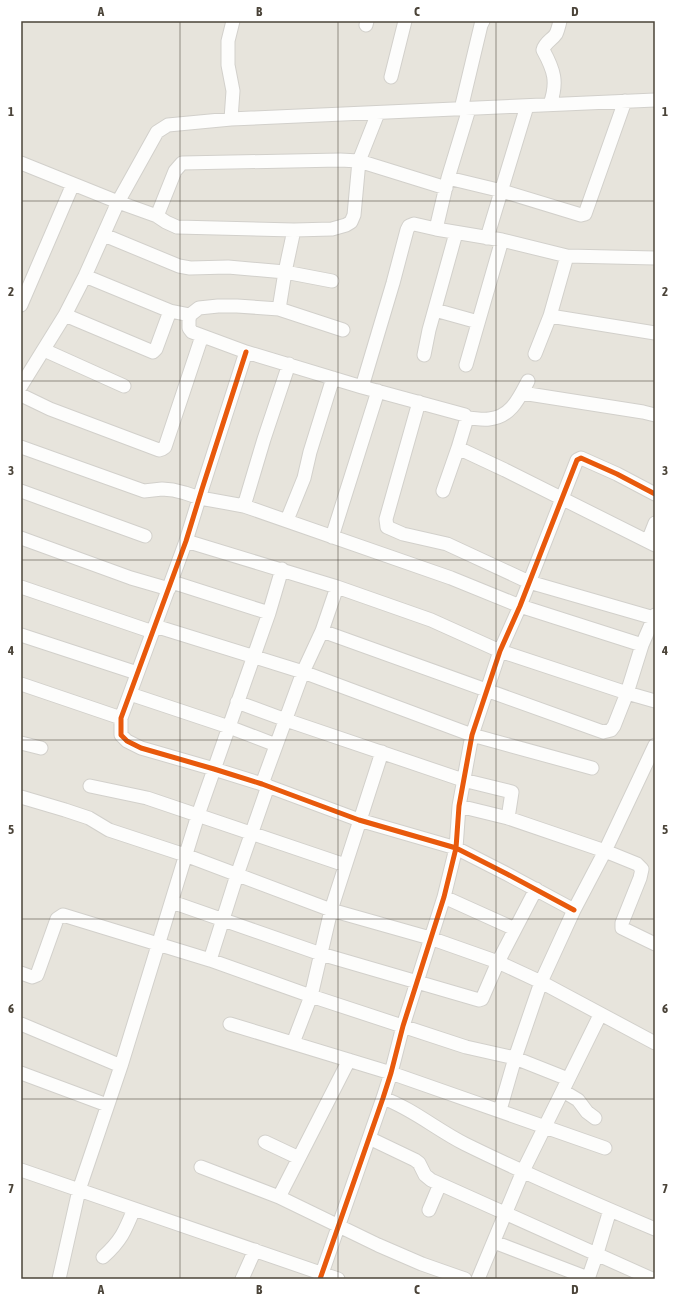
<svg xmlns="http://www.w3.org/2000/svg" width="676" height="1300" viewBox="0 0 676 1300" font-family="'Asap Condensed',sans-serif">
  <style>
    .residential { fill: #e7e4dc }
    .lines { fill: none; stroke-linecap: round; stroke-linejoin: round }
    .minor-casing { stroke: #d2d0cb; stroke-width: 15 }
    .minor { stroke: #fdfdfc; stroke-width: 13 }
    .cycleway-casing { stroke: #fff; stroke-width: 8 }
    .cycleway { stroke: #e8590c; stroke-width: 5 }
    .grid { fill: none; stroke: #4b4439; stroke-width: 1; stroke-opacity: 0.55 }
    .neatline { fill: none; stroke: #4b4439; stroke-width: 1.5 }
    .grid-label { font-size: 13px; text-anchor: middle; font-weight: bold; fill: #4b4439 }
  </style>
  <rect width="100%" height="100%" fill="#f4f2ee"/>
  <path class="residential" d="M21,21H655V1279H21Z"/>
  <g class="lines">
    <g class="minor-casing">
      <path id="minor" d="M366,25L367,21
        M391,77L405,21
        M550,104C558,82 554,70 543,50C545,42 552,40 556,34C558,30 559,25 560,21
        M461,109L481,25L483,21
        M469,109L448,178L436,229L502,240L567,256L655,258
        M231,119L233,91L228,65V41L233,21
        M21,163L118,202L157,216L166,222L177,227L294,230L332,229L346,225L351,222L354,215L359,161L446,188
        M448,178L502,191L581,215L585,214L625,101
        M157,216L175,171L182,163L340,160L359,161L378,113
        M104,235L179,266L190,268L228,267L285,272L294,230
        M487,238L527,106
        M85,276L170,311L190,315L199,308L218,306H237L279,309L343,330
        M21,305L73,184
        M279,309L285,272L332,281
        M435,310L478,322
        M65,315L153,352L156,349L170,311
        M190,315L189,320V328L192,332L246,352L362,387L465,415L467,418L458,448L505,470L655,545
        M550,316L655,333
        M44,350L124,386
        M246,352L202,489L186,541L121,718V735L127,741L141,748L214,769L262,784L359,820L456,848L507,874L574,910
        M535,354L550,316L567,256
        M424,355L429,330L456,233
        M466,365L502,240
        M21,386L65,315L85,276L118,202L157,132L168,125L231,119L655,100
        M362,387L393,283L407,230L409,226L414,224L436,229
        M522,393L643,412L655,415
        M21,395L50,409L159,450L162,449L165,447L202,336
        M419,402L386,519L387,527L403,534L447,544L529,582L654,618
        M467,418C474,418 482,420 489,419C511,417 519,398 528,381
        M21,447L144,491L162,489L173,490L185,493L200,498L244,506L451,578L520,606L642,645
        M21,491L145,536
        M443,491L458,448
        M244,506L264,439L289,364
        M287,520L304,478L310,452L333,378
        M332,537L378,391
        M21,538L131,578L169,589
        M186,541L337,587L431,620L500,651L627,693L655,701
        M648,541L655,523
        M172,582L269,613
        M21,587L153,632
        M155,626L303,672L472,735L592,768
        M322,631L603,732L611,730L614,726L627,693L642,645L655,615
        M21,635L137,673
        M21,684L121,718
        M130,694L229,727L276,745
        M237,702L286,720L463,780L512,792L508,818
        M21,743L41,748
        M262,784L303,672L322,631L337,587
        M90,786L147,798L345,865
        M21,797L65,810L89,818L109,830L185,855L331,910L430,938L498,962L541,982L574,910L605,851L655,745
        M459,806L508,818L605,851L637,864L642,869L640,878L622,923V928L655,944
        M444,897L515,929
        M172,902L321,954L479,1000L482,999L498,962L536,889
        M210,960L237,875L268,786
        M21,973L32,977L37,975L57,919L63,915L210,960L311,996L466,1047L515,1058L568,1079
        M21,1024L121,1066
        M230,1024L391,1073L605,1148
        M293,1043L311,996L331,910L382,752
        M21,1073L107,1105
        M563,1091L578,1100L587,1112L595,1118
        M383,1098C413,1109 437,1130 465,1144C528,1175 591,1202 655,1229
        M500,1110L515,1058L541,982L655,1043
        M369,1138L415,1160L419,1163L425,1175L431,1180L652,1279
        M265,1142L299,1158
        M201,1167L279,1197L378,1245L422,1264L465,1279
        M21,1170L338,1279
        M279,1197L349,1060
        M429,1210L440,1184
        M494,1242L588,1278
        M103,1257C121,1241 125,1231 134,1209
        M59,1279L79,1190L121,1066L198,815L269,613L282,569
        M242,1279L255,1250
        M320,1279L383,1098L391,1073L403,1026L444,897L456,848L459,806L472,735L500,651L520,606L577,460L581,458L617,474L655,494
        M478,1279L523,1171L600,1015
        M588,1279L597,1253L610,1210"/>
    </g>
    <use href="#minor" class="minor"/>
    <g class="cycleway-casing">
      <path id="cycleway" d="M246,352L202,489L186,541L121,718V735L127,741L141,748L214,769L262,784L359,820L456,848L507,874L574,910
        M320,1279L383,1098L391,1073L403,1026L444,897L456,848L459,806L472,735L500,651L520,606L577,460L581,458L617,474L655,494"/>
    </g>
    <use href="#cycleway" class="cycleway"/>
  </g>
  <path class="grid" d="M180,21V1279M338,21V1279M496,21V1279M21,201H655M21,381H655M21,560H655M21,740H655M21,919H655M21,1099H655"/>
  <rect width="676" height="1300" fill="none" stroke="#ffffff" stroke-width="44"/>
  <rect x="22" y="22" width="632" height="1256" class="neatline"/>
  <g class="grid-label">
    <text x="101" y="16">A</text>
    <text x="259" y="16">B</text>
    <text x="417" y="16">C</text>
    <text x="575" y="16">D</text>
    <text x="11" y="116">1</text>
    <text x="665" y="116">1</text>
    <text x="11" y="296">2</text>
    <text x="665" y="296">2</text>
    <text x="11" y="475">3</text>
    <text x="665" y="475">3</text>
    <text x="11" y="655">4</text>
    <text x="665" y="655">4</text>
    <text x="11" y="834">5</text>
    <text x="665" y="834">5</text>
    <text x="11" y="1013">6</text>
    <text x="665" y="1013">6</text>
    <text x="11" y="1193">7</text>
    <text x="665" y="1193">7</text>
    <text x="101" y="1294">A</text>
    <text x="259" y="1294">B</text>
    <text x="417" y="1294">C</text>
    <text x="575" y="1294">D</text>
  </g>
</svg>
